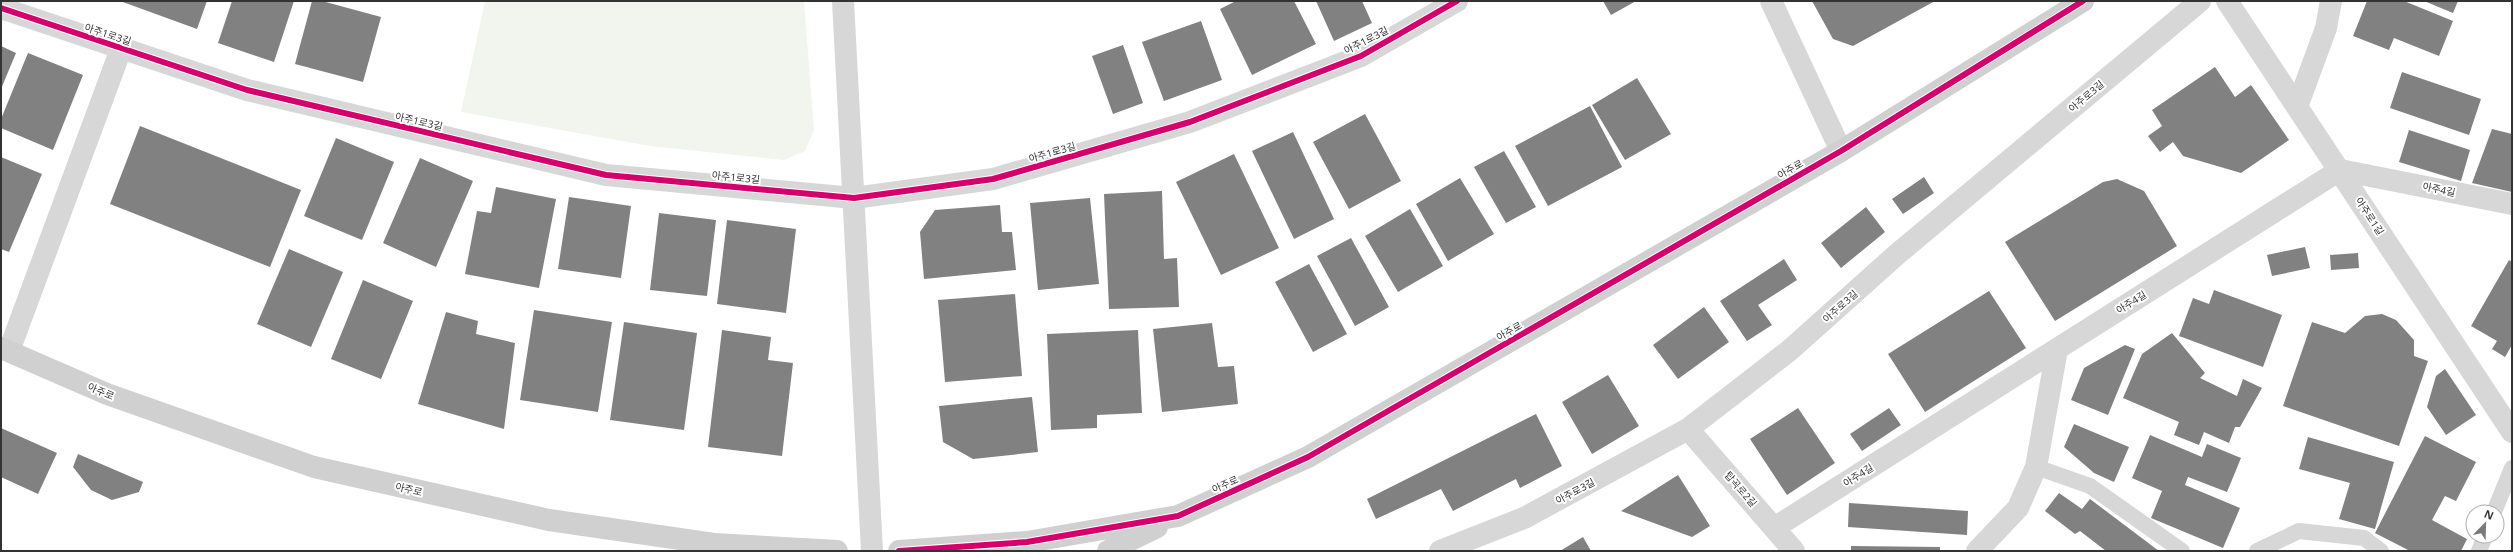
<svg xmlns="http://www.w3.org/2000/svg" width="2513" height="552" viewBox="0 0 2513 552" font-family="'Noto Sans','Noto Sans KR',sans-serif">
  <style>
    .green { fill: #f1f5ed }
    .building { fill: #818181 }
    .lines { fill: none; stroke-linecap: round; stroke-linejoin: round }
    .lane { stroke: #d7d7d7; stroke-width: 16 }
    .street { stroke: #d7d7d7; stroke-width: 22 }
    .secondary { stroke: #d0d0d0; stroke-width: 22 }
    .cycleway-casing { stroke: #fff; stroke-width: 8 }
    .cycleway { stroke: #d6006c; stroke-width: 6 }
    .labels { text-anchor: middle; stroke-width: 4; stroke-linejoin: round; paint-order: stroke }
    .street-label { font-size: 10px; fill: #333; stroke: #fff }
  </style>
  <rect width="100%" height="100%" fill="#fff"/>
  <path class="green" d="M485,1H804L814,130L805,151L784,160L650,146L461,112Z"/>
  <path class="building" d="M120,1H207L197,29Z
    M232,1H294L274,62L218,43Z
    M312,1H322L381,17L363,82L295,64Z
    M1236,1H1294L1316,44L1252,75L1220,9Z
    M1316,1H1362L1372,23L1334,41Z
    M1603,1H1636L1611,15Z
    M1812,1H1935L1853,46L1833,39Z
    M2367,1H2404L2453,21L2439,56L2394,38L2389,50L2353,36Z
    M2424,1H2458L2453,13Z
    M1201,21L1222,80L1164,101L1142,42Z
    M1123,45L1143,103L1113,114L1092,56Z
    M1,46L16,53L1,89Z
    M28,53L83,75L53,150L1,128V119Z
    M2215,67L2235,97L2251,85L2289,140L2241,173L2183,156L2173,142L2160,152L2148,136L2162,126L2152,110Z
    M2402,72L2481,99L2469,135L2390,108Z
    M1637,78L1671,134L1625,160L1592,105Z
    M1590,106L1622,167L1548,206L1515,146Z
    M1365,114L1401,181L1349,209L1313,142Z
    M140,126L301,190L270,267L110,204Z
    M2492,129L2512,134V192L2472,183Z
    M2409,130L2470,150L2461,181L2399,162Z
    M1293,132L1334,219L1294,239L1252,151Z
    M336,138L394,162L362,240L304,216Z
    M1504,151L1536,207L1506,223L1474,167Z
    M1234,154L1279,248L1221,275L1176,182Z
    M1,157L42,174L9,252L1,249Z
    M420,158L473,181L436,267L383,243Z
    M1924,177L1934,193L1903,214L1892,199Z
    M1460,178L1494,234L1448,261L1416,204Z
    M2117,179L2144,191L2177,246L2055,321L2005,242L2103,182Z
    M496,187L556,199L539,288L465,274L477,211L491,213Z
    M1162,191L1164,259L1177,258L1179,307L1109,309L1104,194Z
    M569,197L631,206L621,278L558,269Z
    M1090,198L1099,284L1038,290L1030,203Z
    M1000,205L1002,232H1012L1016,270L924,279L920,232L935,210Z
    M1866,207L1885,232L1841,268L1821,243Z
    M1410,209L1443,266L1398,292L1365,236Z
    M659,213L716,220L707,296L650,290Z
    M727,220L796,229L786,313L717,304Z
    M1351,238L1389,307L1355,326L1317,256Z
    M2305,247L2310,268L2272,276L2267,255Z
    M289,249L343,272L311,347L257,324Z
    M2358,253L2359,268L2331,270L2330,255Z
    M1784,259L1797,280L1758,305L1772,325L1747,341L1720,301Z
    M2509,260L2512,262V345L2505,357L2492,349L2497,341L2471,326Z
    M1309,264L1347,334L1313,352L1275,282Z
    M363,280L413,301L381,379L331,359Z
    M2214,290L2282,315L2263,367L2179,336L2193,298L2209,304Z
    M1989,291L2026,348L1925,412L1888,354Z
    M1015,294L1022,376L945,382L938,300Z
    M1704,307L1729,342L1678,379L1653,345Z
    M534,310L612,322L598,412L520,400Z
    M446,312L478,321L476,334L515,343L504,429L418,404Z
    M2382,314L2396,320L2414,340V356L2428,361L2399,446L2283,406L2312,322L2345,333L2365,316Z
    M624,322L697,333L684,430L610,420Z
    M1212,323L1218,367L1234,366L1238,404L1162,412L1153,329Z
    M722,330L771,337L768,360L793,363L782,456L708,447Z
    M1138,330L1142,413L1097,415V428L1051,430L1047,334Z
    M2172,333L2205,373L2200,378L2237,396L2243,379L2262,388L2240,427H2235L2229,443L2204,432L2199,445L2174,435L2179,422L2123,398L2142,354Z
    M2125,345L2135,349L2108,415L2071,400L2084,368Z
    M2445,369L2476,415L2446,435L2427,407L2436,376Z
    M1608,375L1639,426L1592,454L1562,402Z
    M1032,397L1038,452L973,459L943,442L939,406Z
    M1798,408L1835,463L1787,495L1750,439Z
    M1889,408L1901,425L1862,451L1850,434Z
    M1536,414L1562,466L1520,488L1516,479L1453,511L1441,489L1376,519L1367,499Z
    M2074,424L2129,447L2114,482L2094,473L2064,447Z
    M1,428L57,453L38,494L1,477Z
    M2150,435L2202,457L2207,444L2241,458L2227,492L2188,477L2185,485L2240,508L2223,548L2151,518L2162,491L2132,478Z
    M2425,436L2476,462L2456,501L2445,496L2432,520L2467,539L2461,551H2410L2375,533Z
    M2308,437L2394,462L2375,529L2339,519L2350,483L2299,469Z
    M78,454L143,482L139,492L112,500L91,490L73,467Z
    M1678,475L1710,526L1692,537L1621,511Z
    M2059,493L2082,509L2090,499L2159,551H2106L2080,531L2075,534L2045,511Z
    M1849,503L1968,511L1967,535L1848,527Z
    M1583,537L1591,551H1560Z
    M1851,546L1940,547V551H1851Z"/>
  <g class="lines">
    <path class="lane" d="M2036,467L2090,486L2182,551
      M2494,512L2512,468
      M2257,551L2299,531L2364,538L2381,551
      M2479,551L2485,536"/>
    <path class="street" d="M843,1L872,551
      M1771,1L1841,151
      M2227,1L2512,432
      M1,8L247,90L606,175L854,198L993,179L1190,122L1361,56L1457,1
      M2297,107L2326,28L2331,1
      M9,351L121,49
      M1688,429L1794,551
      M1774,528L2340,170L2512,204
      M1440,551L1524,518L1688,429L1790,350L1895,256L2200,1
      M1977,551L2018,508L2036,467L2057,349"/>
    <path class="secondary" d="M1,348L107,394L314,467L549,520L714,544L837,551
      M899,551L1027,542L1178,516L1308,457L1841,151L2083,1
      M1108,551L1157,527"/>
    <g class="cycleway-casing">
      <path id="cycleway" d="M1,8L247,90L606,175L854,198L993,179L1190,122L1361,56L1457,1
        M899,551L1027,542L1178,516L1308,457L1841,151L2083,1"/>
    </g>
    <use href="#cycleway" class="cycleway"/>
  </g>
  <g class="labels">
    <g class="street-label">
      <text transform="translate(108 34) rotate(18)" y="4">아주1로3길</text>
      <text transform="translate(1366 40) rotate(-27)" y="4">아주1로3길</text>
      <text transform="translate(2086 96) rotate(-40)" y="4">아주로3길</text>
      <text transform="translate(419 121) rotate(13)" y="4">아주1로3길</text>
      <text transform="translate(1052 152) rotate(-16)" y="4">아주1로3길</text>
      <text transform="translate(1790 169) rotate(-30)" y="4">아주로</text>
      <text transform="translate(736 177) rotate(6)" y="4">아주1로3길</text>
      <text transform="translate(2439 189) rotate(12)" y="4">아주4길</text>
      <text transform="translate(2370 216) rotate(57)" y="4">아주로1길</text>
      <text transform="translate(2131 302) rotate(-32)" y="4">아주4길</text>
      <text transform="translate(1840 306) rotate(-42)" y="4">아주로3길</text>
      <text transform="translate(1509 331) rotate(-30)" y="4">아주로</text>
      <text transform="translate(101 391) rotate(23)" y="4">아주로</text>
      <text transform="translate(1858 475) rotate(-32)" y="4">아주4길</text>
      <text transform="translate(1225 484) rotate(-24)" y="4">아주로</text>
      <text transform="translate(409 489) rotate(13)" y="4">아주로</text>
      <text transform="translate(1741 489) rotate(49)" y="4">탑곡로2길</text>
      <text transform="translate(1575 491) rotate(-28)" y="4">아주로3길</text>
    </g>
  </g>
  <rect width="2513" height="552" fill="none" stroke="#333333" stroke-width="4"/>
  <g transform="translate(2485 524) rotate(23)"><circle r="19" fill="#ffffff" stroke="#adadad"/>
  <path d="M0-3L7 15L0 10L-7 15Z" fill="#7a7a7a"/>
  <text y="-6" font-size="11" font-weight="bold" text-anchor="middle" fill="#333333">N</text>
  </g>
</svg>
